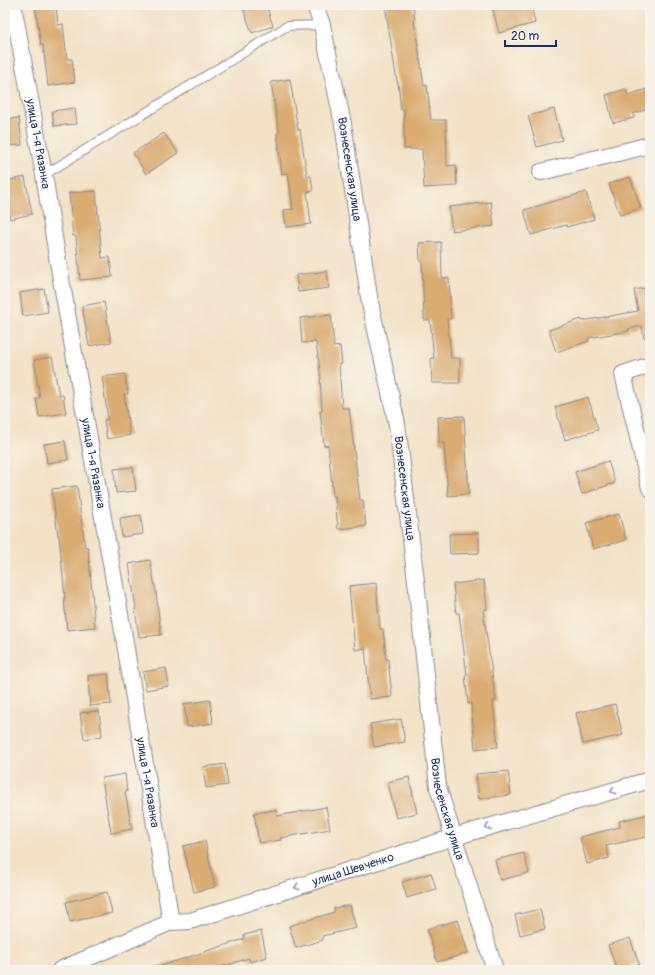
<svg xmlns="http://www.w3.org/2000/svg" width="655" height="975" viewBox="0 0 655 975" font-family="Pangolin,sans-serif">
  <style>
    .building { fill: #daac71 }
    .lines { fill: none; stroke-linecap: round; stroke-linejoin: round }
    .lane-casing { stroke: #878892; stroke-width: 10 }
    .street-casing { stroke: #878892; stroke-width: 18 }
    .lane { stroke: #fff; stroke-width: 8 }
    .street { stroke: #fff; stroke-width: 16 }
    .oneway { stroke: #8d97ae }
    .labels { text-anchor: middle; stroke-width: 4; stroke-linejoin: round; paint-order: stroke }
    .street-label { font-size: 12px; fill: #1b2f5e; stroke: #f7f3e8 }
  </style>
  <rect width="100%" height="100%" fill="#f7f3e8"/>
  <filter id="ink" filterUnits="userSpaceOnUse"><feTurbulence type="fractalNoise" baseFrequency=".025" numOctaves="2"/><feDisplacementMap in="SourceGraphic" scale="8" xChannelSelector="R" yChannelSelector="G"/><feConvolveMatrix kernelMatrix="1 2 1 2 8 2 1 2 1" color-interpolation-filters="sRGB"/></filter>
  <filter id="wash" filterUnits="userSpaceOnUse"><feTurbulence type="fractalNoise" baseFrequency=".012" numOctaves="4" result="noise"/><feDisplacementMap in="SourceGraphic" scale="16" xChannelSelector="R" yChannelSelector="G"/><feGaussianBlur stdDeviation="0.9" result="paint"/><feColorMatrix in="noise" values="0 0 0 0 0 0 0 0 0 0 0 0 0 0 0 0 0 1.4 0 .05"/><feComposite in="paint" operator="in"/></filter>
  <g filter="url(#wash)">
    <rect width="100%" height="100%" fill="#f3e2c6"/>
    <g id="blocks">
      <path class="building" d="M35,5H56L58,25L63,24L67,59H72L75,82L48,86L43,45H41Z
        M242,5H266L273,26L252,33Z
        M385,5H413L415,20H414L424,86L427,85L431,120H446L447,166L456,165L457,186L424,188L422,149H404V109L401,110L398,82H397Z
        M507,5H531L535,23L499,33L493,9Z
        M290,79L298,130L300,129L307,176H311L313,191L307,192L311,224L286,227L284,210L293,209L288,173L282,174L277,133L279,132L271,82Z
        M650,88V108L633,114L634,118L613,123L606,95L626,89L628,95Z
        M75,108L77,124L54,126L52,111Z
        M554,109L562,140L537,147L528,116Z
        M19,118L22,145L5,146V119Z
        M164,133L178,153L146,174L133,153Z
        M25,177L32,214L10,219L5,193V181Z
        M630,177L641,208L620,215L609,184Z
        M96,191L102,258L110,257L112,277L80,280L76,236H73L69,193Z
        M586,192L594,219L567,227L566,225L531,235L524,210Z
        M491,202L494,226L452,231L449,207Z
        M441,242L442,278H449L451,319H447L451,358H460V383H432L431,358H434L430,320H424L422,261H420L419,243Z
        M327,271L329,288L298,292L296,275Z
        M650,287V337L644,338L642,326L628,329L629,331L588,338L589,341L556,352L549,330L581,319L582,321L638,311L634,290Z
        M44,289L48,312L23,316L20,293Z
        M104,302L111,342L89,346L82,306Z
        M331,315L334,347L340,346L342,364H339L342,408H349L360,500H363L366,526L338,529L335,496H333L328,445L324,446L320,411H322L320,379H321L316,342L302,343L300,318Z
        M52,357L59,395H63L66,413L39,417L36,398H40L34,360Z
        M125,374L128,394H124L130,435L107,439L104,420L108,419L102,377Z
        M588,397L598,430L565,440L555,407Z
        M464,416L469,494L448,496L444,443H439L438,417Z
        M65,441L68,460L47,463L44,444Z
        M608,461L615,483L582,494L575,472Z
        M133,467L136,491L116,493L114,469Z
        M77,486L85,547H88L95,627L67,630L64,598H65L59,535L58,536L52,489Z
        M619,514L626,540L593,549L586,523Z
        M141,515L143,534L122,537L120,518Z
        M479,533V553L450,554L449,534Z
        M150,560L156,592L161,635L139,637L135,608H136L129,564Z
        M484,580L487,609L483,610L496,701H493L498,747L475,749L471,703L468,704L465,675H467L459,613H456L453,584Z
        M376,583L380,629H383L386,659H388L392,697L370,699L365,648L355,650L349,586Z
        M166,668L169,686L146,690L143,672Z
        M108,674L111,704L90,706L88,676Z
        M210,700L213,723L187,727L184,704Z
        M615,704L623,735L583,744L576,713Z
        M99,711L102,736L84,739L80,713Z
        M401,719L405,742L374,747L370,724Z
        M225,764L228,785L206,788L203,767Z
        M508,771L511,795L479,799L476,774Z
        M125,774L127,792H125L132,829L111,833L102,778Z
        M409,777L417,813L396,818L388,782Z
        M326,807L330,829L280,838L281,840L259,843L254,813L276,810L277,816Z
        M650,814V836L606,846L609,858L587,864L580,837L620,827L619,821Z
        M205,841L215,887L194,892L183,846Z
        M524,853L529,873L500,880L495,860Z
        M431,873L436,889L407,898L402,882Z
        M107,892L112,913L70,922L66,902Z
        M350,905L356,928L322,936L323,940L296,948L289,926L334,912V908Z
        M540,909L545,929L520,935L515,915Z
        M458,920L468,953L437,962L427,929Z
        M261,931L267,957L250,962L249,958L211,970H158V967L244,939V935Z
        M630,938L639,964L623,970H617L608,945Z"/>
    </g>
  </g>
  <g filter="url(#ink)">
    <use href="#blocks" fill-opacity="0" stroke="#878892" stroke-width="1"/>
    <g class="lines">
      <g class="lane-casing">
        <path id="lane" d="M44,175L287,26L322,25"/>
      </g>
      <g class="street-casing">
        <g id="street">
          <path id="s1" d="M13,5L44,175L58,262L124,637L171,922"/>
          <path id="s2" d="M315,5L322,25L343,124L370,303L397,424L416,581L438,787L495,970"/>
          <path d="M541,172L650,145"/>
          <path d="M650,365L623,374L650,488"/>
          <path id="s3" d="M60,970L171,922L190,921L454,837L650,780"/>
        </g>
      </g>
      <use href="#lane" class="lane"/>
      <use href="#street" class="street"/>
    </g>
    <defs><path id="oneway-chevron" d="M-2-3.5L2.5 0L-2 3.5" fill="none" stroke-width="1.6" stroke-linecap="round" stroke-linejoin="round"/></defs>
    <g class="oneway">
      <use href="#oneway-chevron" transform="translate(613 791) rotate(164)"/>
      <use href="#oneway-chevron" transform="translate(488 827) rotate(164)"/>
      <use href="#oneway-chevron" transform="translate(297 887) rotate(162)"/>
    </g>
  </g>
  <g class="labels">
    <g class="street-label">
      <text dy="4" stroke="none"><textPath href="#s1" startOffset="141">улица 1-я Рязанка</textPath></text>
      <text dy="4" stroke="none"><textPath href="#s2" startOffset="168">Вознесенская улица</textPath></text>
      <text dy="4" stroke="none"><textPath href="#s1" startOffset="465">улица 1-я Рязанка</textPath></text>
      <text dy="4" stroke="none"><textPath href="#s2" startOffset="492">Вознесенская улица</textPath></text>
      <text dy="4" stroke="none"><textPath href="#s1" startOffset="789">улица 1-я Рязанка</textPath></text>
      <text dy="4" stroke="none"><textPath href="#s2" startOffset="816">Вознесенская улица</textPath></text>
      <text dy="4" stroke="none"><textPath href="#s3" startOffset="311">улица Шевченко</textPath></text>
    </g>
  </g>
  <rect width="655" height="975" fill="none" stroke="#f7f3e8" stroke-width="20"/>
  <path d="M505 40v6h51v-6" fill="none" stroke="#1b2f5e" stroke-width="2"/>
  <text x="511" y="40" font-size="12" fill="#1b2f5e" stroke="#f7f3e8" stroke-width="3" paint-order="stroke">20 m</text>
</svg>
